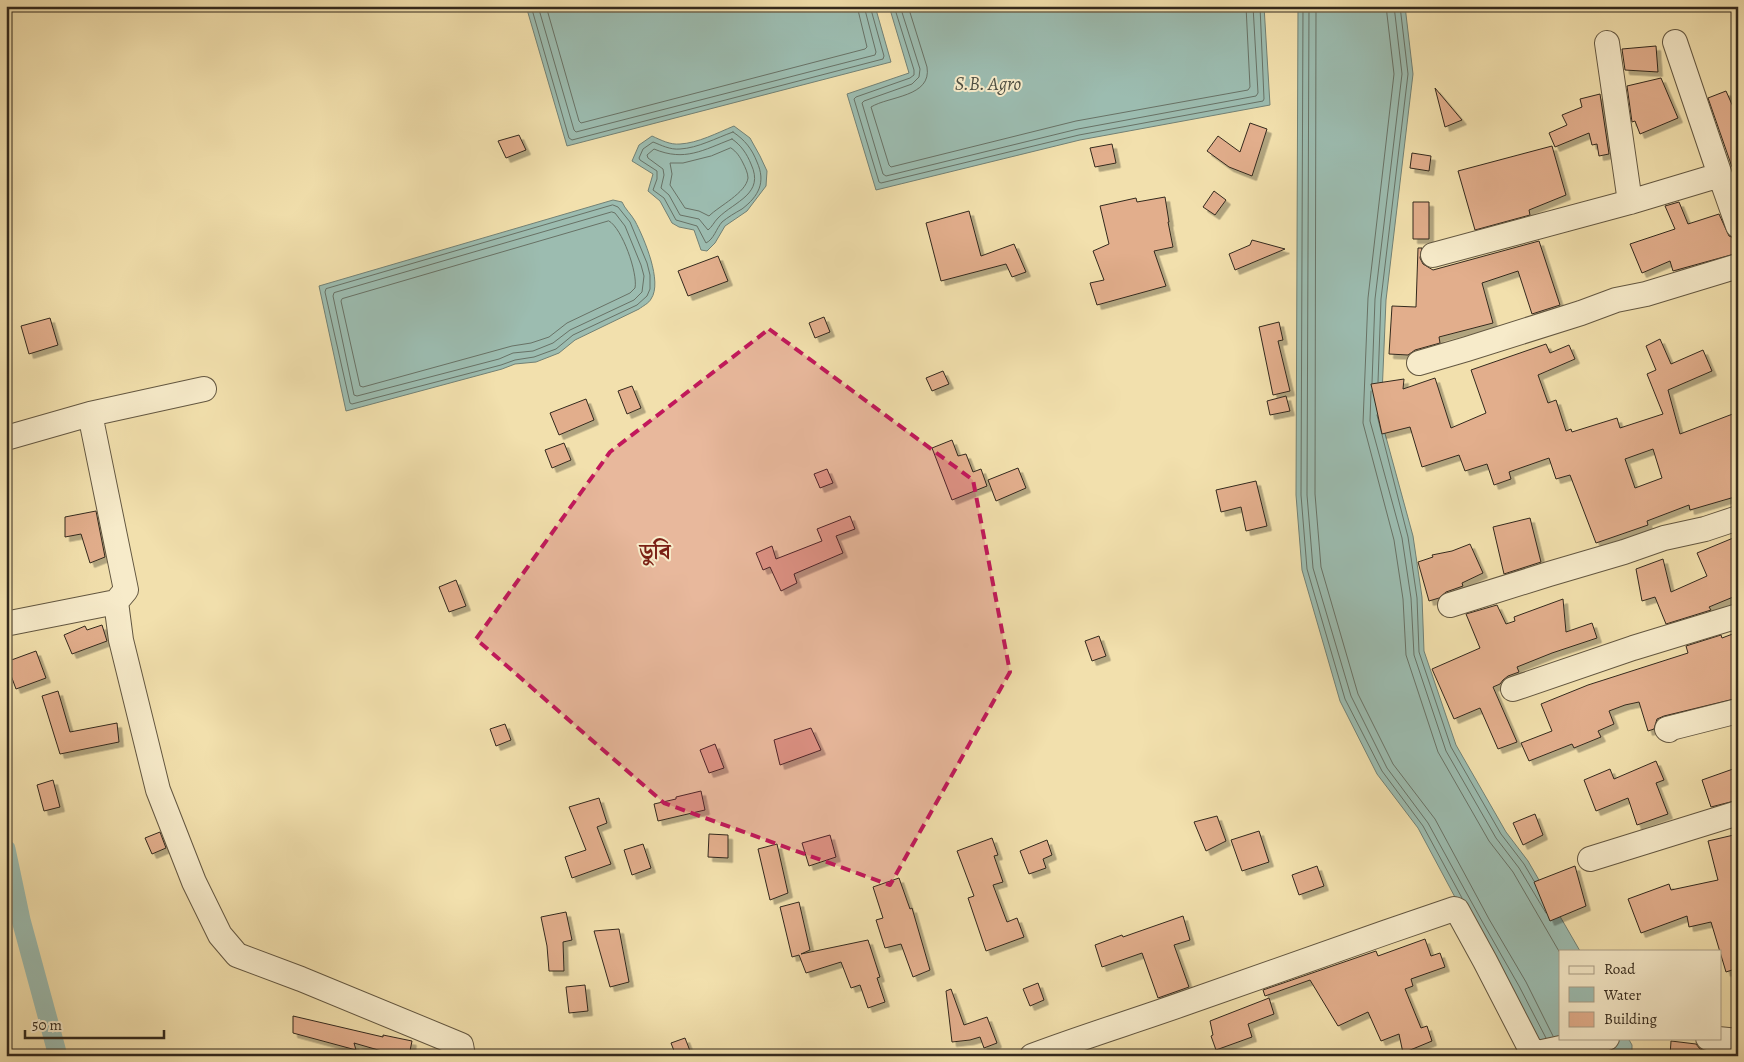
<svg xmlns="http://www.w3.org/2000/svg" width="1744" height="1062" viewBox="0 0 1744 1062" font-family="Alegreya,'Noto Serif Bengali',serif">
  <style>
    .water { fill: #9cbcb0; stroke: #728175 }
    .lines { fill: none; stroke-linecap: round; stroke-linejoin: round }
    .shore { stroke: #687266; stroke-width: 1 }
    .canal { stroke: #9cbcb0; stroke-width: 19 }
    .building { fill: #e2ae8c; stroke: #33291d; fill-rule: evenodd; filter: url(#shadow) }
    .minor-casing { stroke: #635741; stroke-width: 26 }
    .minor { stroke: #f7ebca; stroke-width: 24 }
    .marked { fill: #c2185b; fill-opacity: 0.2; stroke: #c2185b; stroke-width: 4; stroke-dasharray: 10 6; stroke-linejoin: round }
    .labels { text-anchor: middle; stroke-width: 4; stroke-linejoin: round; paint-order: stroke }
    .water-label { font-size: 19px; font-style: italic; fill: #4d4e42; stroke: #f7ebca }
    .district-label { font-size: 22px; font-weight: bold; fill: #7a1f14; stroke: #f7ebca }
  </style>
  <defs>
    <filter id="shadow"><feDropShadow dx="4.5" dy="4.5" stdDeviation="0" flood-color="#0004"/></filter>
  </defs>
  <rect width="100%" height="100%" fill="#f2e0ad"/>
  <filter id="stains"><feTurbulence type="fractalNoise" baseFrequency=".004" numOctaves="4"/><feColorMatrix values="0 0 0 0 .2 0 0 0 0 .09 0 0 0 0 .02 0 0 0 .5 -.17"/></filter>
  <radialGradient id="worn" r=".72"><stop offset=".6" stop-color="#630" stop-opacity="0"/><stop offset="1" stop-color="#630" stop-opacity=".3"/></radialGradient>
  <path class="water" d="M526,6H875L891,62L567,146Z
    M889,6H1264L1270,105L1080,140L876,190L847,94L909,73Z
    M1298,6H1405L1413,74L1386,300L1381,419L1413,536L1422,597L1424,651L1456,745L1506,832L1528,861L1580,951H1560V1038H1628L1632,1045V1056H1540L1418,828L1377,774L1340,701L1302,570L1296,495Z
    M734,126L750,138L760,156L767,171L766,186L747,211L725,226L715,243L707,251L701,250L694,230L679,227L672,223L660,201L648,191L653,174L632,161L639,145L652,136C661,140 670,145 680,144C698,143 717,133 734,126Z
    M613,200L622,202C625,209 631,214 635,221C644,238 663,282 651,299C649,303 643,306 639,309L575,340L559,353L536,362L515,364L502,369L346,411L319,286Z"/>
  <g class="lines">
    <path class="shore" d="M531,6L569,138L572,140L883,59L884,56L870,6
      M538,6L574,130L576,132L875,55L876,52L864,6
      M546,6L579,121L581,123L865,49L867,47L857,6
      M894,6L914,70V75L910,78L856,97L854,99L879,182L881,183L1079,135L1263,101L1264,99L1260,6
      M900,6L920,69L919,77L912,84L864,101L862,103L883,174L886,176L1078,129L1256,96L1258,93L1253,6
      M908,6L927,67C932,97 889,96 871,107L889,165L891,167L1076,121L1248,90L1250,87L1246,6
      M1303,6L1301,495L1307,569L1345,699L1382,771L1423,826L1462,898
      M1309,6L1307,495L1313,568L1351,696L1387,768L1428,823L1483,923L1519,986L1546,1038
      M1316,6L1315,494L1321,567L1358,694L1393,764L1435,819L1489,919L1526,982L1553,1036
      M1386,6L1394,74L1368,298L1363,423L1394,540L1403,599L1406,655L1438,752L1489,841L1513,872L1560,953
      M733,132C745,140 752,149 757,162C766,182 759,196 742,209C735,213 728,217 722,222C716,229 714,239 706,243L697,226L676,220L664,198L653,190L657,179V171L640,160L639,158L643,149L653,142C661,145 670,150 680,149C698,148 716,138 733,132Z
      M732,139C741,145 747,154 751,164C765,194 735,201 718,218C714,222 712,227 708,230L699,219L680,215L669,195L661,188L664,175L663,169L648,158L647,155L654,149C685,162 703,150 732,139Z
      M731,148C737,152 740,157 743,163C745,167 748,173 748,178C746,193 719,206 709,216L699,211L685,208L670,185L672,174L670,163H683L711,156Z
      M613,205L618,207L630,222L647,263L650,275V289L647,296L637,305L573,335L556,349L534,357L515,360L501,365L352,404L350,403L325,292L326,289Z
      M612,212L615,213L625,226L641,265L644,276L642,292L634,300L570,330L553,343L533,351L513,353L499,359L357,396L354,395L333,296L334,293Z
      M609,221C622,228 638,273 635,288L630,293L567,323L549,337L531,343L512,346L363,387L360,386L341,301L342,299Z
      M1378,382L1381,299L1408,74L1400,6
      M1372,383L1375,299L1402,74L1394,6
      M1371,391L1370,421L1402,538L1411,598L1414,655L1446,751L1496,838L1519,868L1546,913
      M1377,415L1408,537L1417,598L1419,652L1451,747L1501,834L1524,864L1534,881"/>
    <path class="canal" d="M6,849L21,920L58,1056"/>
  </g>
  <path class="building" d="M1656,46L1658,72L1625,70L1622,49Z
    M1661,78L1678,118L1640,134L1635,121L1632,122L1627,86Z
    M1435,88L1462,120L1445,127Z
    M1726,91L1738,118V165L1732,167L1708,98Z
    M1600,94L1609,154L1599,156L1597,144L1592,145L1589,133L1555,147L1549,133L1567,125L1562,115L1582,107L1580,99Z
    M1250,123L1267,129L1252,176L1229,167L1207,151L1218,136L1240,152Z
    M519,135L526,150L506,158L498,141Z
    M1112,144L1116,163L1095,167L1090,148Z
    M1552,146L1566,195L1529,210L1530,215L1475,230L1458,171Z
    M1412,153L1431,156L1429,171L1410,168Z
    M1214,191L1226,200L1215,215L1203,207Z
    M1165,197L1169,222H1168L1173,247L1154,251L1166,286L1097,305L1090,283L1104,280L1093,251L1109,244L1100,206L1136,198L1137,202Z
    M1413,202H1429V239H1413Z
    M1679,202L1688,224L1719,214L1729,236L1737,239L1738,253L1673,271L1670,261L1642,273L1630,244L1675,229L1665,206Z
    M969,211L981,256L1014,244L1026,272L1012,277L1006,264L941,281L926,223Z
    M1252,240L1285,249L1235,270L1229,254L1250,245Z
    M1539,241L1560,305L1532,314L1518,271L1482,283L1493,323L1439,337L1440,343L1415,350L1408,355L1389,354L1392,306L1416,307L1418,248H1422L1420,258L1423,264L1433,270Z
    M718,256L728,281L688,296L678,271Z
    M824,317L830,332L815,338L809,323Z
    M50,318L58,345L29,354L21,326Z
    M1279,322L1283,340L1278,341L1290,391L1273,395L1259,327Z
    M1660,339L1671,364L1703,350L1712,371L1668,390L1680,434L1738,412V456L1733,457L1738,472V496L1690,510L1689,505L1647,521L1648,525L1596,543L1570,475L1556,479L1549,458L1509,472L1511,479L1494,485L1487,464L1465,471L1459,455L1422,467L1410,427L1382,434L1371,384L1404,379L1403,389L1435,378L1451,428L1486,413L1471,370L1546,344L1550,353L1569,345L1575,359L1538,375L1548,403L1556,400L1566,431L1571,429L1572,432L1617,418L1620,428L1663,414L1647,374L1656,370L1646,346ZM1653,449L1662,478L1635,488L1625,459Z
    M943,371L949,384L932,391L926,378Z
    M632,386L641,408L627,414L618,391Z
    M1286,396L1290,411L1270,415L1267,401Z
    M586,399L594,420L559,435L550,413Z
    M952,440L958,456L966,454L973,472L981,469L987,486L952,500L932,448Z
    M564,443L571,460L552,468L545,450Z
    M1018,468L1026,488L996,501L988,480Z
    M827,469L833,483L820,488L814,474Z
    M1256,481L1267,526L1246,531L1241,507L1221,512L1216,490Z
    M96,511L105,557L90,563L81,534L65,537V517Z
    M850,516L855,529L836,536L843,553L794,574L797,583L781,591L770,567L763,570L756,553L772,546L776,559L822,541L817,529Z
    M1530,518L1541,562L1504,574L1493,527Z
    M1738,536V595L1709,607L1711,610L1666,624L1655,597L1642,601L1636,569L1663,559L1671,592L1707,576L1697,553Z
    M1470,544L1483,573L1462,583L1463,586L1446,592L1439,598L1429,601L1418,562L1433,557L1432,555L1452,551Z
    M456,580L466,606L449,612L439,587Z
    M1563,599L1566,632L1592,623L1597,638L1552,653L1517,667L1519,672L1508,676L1503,680L1500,684L1493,687L1517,742L1498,749L1480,708L1454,719L1432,669L1480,648L1466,614L1497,605L1506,624L1515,621L1514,617Z
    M102,625L107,641L72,654L64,635L85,626L87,630Z
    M1738,632V698L1664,716L1657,719L1654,729L1648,731L1639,702L1625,705L1609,711L1614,724L1598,731L1601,737L1574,748L1572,744L1529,761L1521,743L1552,731L1541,704L1588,685L1688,653L1686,646L1721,635L1722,638Z
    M1099,636L1106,656L1092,661L1085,641Z
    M36,651L46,678L16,689L6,662Z
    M58,691L70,732L117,723L119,742L60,754L42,696Z
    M505,724L511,740L496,746L490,729Z
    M811,728L821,750L780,765L774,740Z
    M715,744L724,768L709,773L700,750Z
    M1656,761L1664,780L1656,783L1668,814L1637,825L1628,798L1596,811L1584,780L1610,769L1614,779Z
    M1733,769L1738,780V800L1711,807L1702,780Z
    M53,780L60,807L44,811L37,785Z
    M701,791L705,810L658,821L654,804L676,799V797Z
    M599,798L607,823L597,827L611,864L572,878L565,857L586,850L569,807Z
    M1535,814L1543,835L1523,845L1513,823Z
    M1217,816L1226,841L1206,851L1194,822Z
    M1259,831L1269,862L1242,871L1231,840Z
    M160,832L166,848L152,854L145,838Z
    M709,834L728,835V858L708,857Z
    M1738,834V968L1726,972L1711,922L1689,927L1687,916L1641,933L1628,899L1669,884L1671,890L1718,880L1708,841Z
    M830,835L836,857L809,866L802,843Z
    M992,838L998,855L994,856L1003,882L993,885L1007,922L1017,918L1024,937L986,951L968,898L974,896L957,851Z
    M1047,840L1052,855L1043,859L1046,868L1029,874L1020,851Z
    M643,844L651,868L632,875L624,850Z
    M777,844L788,893L770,900L758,849Z
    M1317,866L1324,886L1299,895L1292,875Z
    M1575,866L1586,906L1550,921L1534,882Z
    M899,878L910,909L912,908L930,970L913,977L901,944L885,948L876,920L883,918L873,887Z
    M799,902L810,950L801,954L868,940L880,977L877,978L885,1002L868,1008L860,985L851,988L841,962L806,973L799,955L792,957L780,907Z
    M566,912L572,940L563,942L564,971H549L547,946L541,917Z
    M1183,916L1190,940L1174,945L1189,987L1158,998L1142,953L1102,967L1095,945L1122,935L1123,937Z
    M619,929L629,982L610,987L594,931Z
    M1425,939L1431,956L1440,953L1445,967L1411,979L1413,986L1405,989L1421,1028L1427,1026L1432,1041L1403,1053L1399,1034L1381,1041L1368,1012L1338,1026L1310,980L1265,996L1263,990L1376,951L1378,956Z
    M1038,983L1044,1000L1030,1006L1023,989Z
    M585,985L588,1011L569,1013L566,987Z
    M951,989L964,1025L987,1017L997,1043L984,1048L980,1037L970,1040L952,1042L946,991Z
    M1269,998L1274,1014L1248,1024L1252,1037L1216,1050L1211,1036L1213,1035L1210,1021Z
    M293,1016L383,1037V1035L412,1041L409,1056H399L354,1043L356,1050L293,1033Z
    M685,1038L692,1056H676L671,1043Z
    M1671,1041L1696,1044L1700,1049L1715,1053V1056H1670Z"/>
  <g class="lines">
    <g class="minor-casing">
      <path id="minor" d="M1675,42L1720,175
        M1607,43L1630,202
        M1433,255L1630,202L1720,175L1738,226
        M1419,363L1467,349L1581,313L1616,300L1646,294L1738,266
        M6,438L90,414L204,389
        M116,602L121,640L158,790L194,882L220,935L237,955L301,979L461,1045L463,1056
        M1450,605L1549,574L1624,552L1664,538L1705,529L1738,518
        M10,623L116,602L126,590L90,414
        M1513,689L1633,648L1738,616
        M1669,730L1667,729L1738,711
        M1590,859L1738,813
        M1708,1038L1738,1041
        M1032,1056C1085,1036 1138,1020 1191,1001C1278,970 1366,939 1454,909L1457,910L1485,961L1533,1054L1607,1038"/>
    </g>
    <use href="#minor" class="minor"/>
  </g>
  <path class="marked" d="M769,329L973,480L1010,672L890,885L664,803L476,639L610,452Z"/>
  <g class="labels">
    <g class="water-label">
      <text x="988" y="90">S.B. Agro</text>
    </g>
    <g class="district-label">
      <text x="655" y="559">ডুবি</text>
    </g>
  </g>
  <rect width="1744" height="1062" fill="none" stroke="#f2e0ad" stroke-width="25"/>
  <rect x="8" y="8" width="1729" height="1047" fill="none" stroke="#33291d" stroke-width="2.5"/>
  <rect x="12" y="12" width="1719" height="1037" fill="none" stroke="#33291d"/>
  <rect x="1559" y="950" width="162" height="90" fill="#f7ebca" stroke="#a99d85"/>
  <rect x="1569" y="966" width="25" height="8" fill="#f7ebca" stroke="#a99d85"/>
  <text x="1604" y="974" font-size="15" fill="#33291d">Road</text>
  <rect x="1569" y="987" width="25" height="15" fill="#9cbcb0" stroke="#a99d85"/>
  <text x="1604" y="1000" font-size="15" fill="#33291d">Water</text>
  <rect x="1569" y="1012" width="25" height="15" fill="#e2ae8c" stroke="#a99d85"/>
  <text x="1604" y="1024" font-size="15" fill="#33291d">Building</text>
  <path d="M25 1030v8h139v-8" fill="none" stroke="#33291d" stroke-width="2.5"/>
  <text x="32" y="1030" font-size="15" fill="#33291d" stroke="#f7ebca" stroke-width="4" paint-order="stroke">50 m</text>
  <rect width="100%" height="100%" filter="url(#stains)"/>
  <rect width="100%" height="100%" fill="url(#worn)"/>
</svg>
